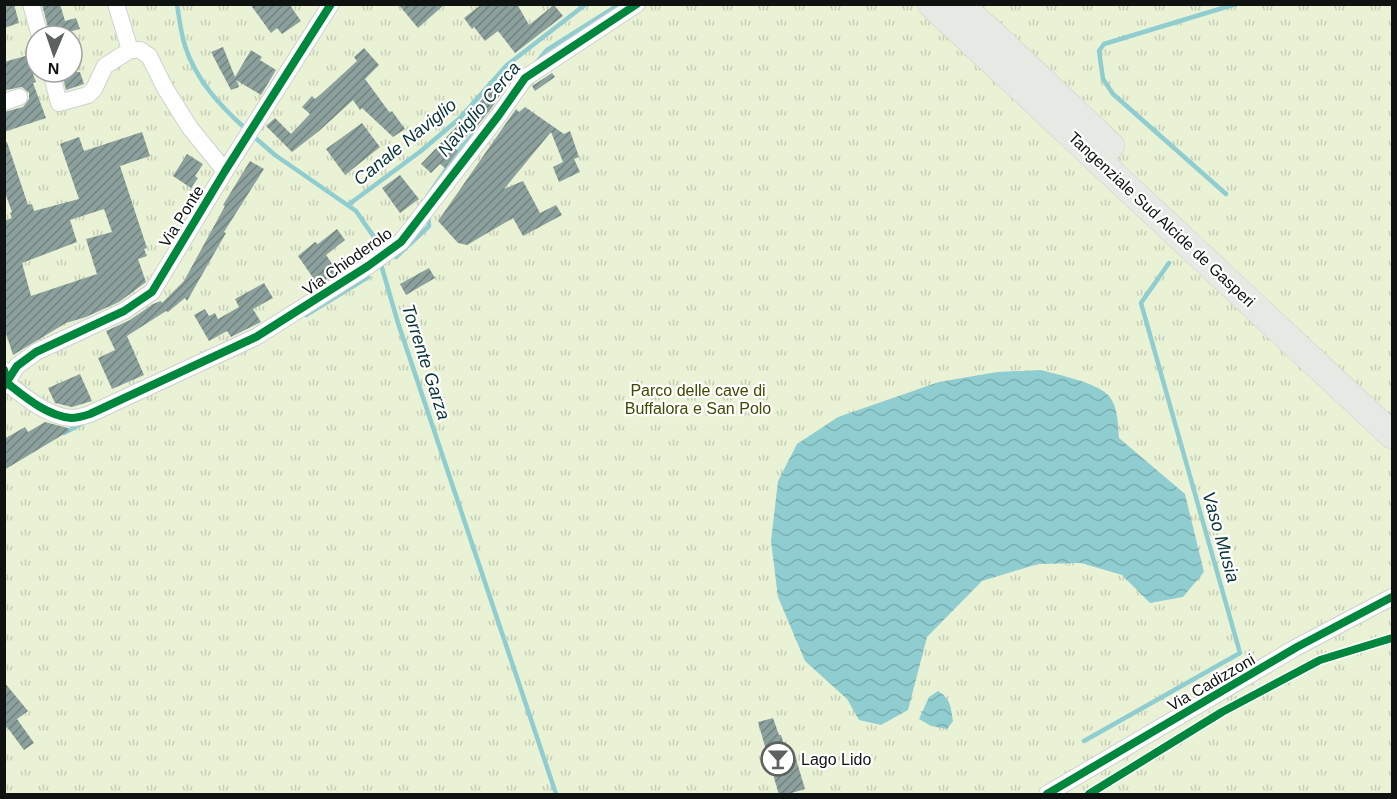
<svg xmlns="http://www.w3.org/2000/svg" width="1397" height="799" viewBox="0 0 1397 799" font-family="Arial,sans-serif">
  <style>
    .park { fill: url(#park-tufts); fill-rule: evenodd }
    .water { fill: url(#water-waves) }
    .lines { fill: none; stroke-linecap: round; stroke-linejoin: round }
    .stream { stroke: #8fcdd1; stroke-width: 4.5 }
    .building { fill: url(#building-hatch); fill-rule: evenodd }
    .minor-casing { stroke: #cdd2cf; stroke-width: 18 }
    .trunk-casing { stroke: #ced2d0; stroke-width: 28 }
    .minor { stroke: #fdfefd; stroke-width: 16 }
    .trunk { stroke: #e5ebe4; stroke-width: 27 }
    .cycleway-casing { stroke: #fff; stroke-width: 11 }
    .cycleway { stroke: #00873e; stroke-width: 8 }
    .labels { text-anchor: middle; stroke-width: 4.5; stroke-linejoin: round; paint-order: stroke }
    .street-label { font-size: 16px; fill: #0e1210; stroke: #fff }
    .park-label { font-size: 16px; fill: #414a00; stroke: #fff }
    .poi-label { font-size: 16px; fill: #0e1210; stroke: #fff; text-anchor: start }
    .water-label { font-size: 18px; font-style: italic; fill: #093437; stroke: #fff }
  </style>
  <defs>
    <pattern id="park-tufts" width="24" height="20" patternUnits="userSpaceOnUse" patternTransform="scale(1.5)"><rect width="24" height="20" fill="#e9f2d5"/><path d="M3 7l-1-3M5 7V3M7 7l1-3M15 17l-1-3M17 17v-4M19 17l1-3" fill="none" stroke="#c7ceb6"/></pattern>
    <pattern id="water-waves" width="16" height="10" patternUnits="userSpaceOnUse" patternTransform="scale(1.5)"><rect width="16" height="10" fill="#8fcdd1"/><path d="M0 5q4-4 8 0t8 0" fill="none" stroke="#7aafb2"/></pattern>
    <pattern id="building-hatch" width="6" height="6" patternUnits="userSpaceOnUse" patternTransform="scale(1.5)"><rect width="6" height="6" fill="#8ca19d"/><path d="M-1 1l2-2M0 6l6-6M5 7l2-2" fill="none" stroke="#71827f"/></pattern>
  </defs>
  <rect width="100%" height="100%" fill="#f0f8f3"/>
  <path class="park" d="M5,5H1392V794H5ZM36,36H72V72H36Z"/>
  <path class="water" d="M1041,370C1059,375 1094,382 1107,394C1118,404 1118,424 1119,438L1185,494L1204,572L1183,597L1150,603L1122,575L1081,563L1038,564L982,581L927,637L908,710L881,725L859,720L847,699L805,661L778,597L771,541L778,481L797,444L838,417L939,382L997,372Z
    M938,691C951,699 951,708 953,721L947,729L931,726L919,719L929,697Z"/>
  <g class="lines">
    <path class="stream" d="M177,4C179,18 181,33 185,46C196,80 220,106 246,129
      M537,62L547,50L620,4
      M252,135L275,155L356,211L374,237L378,253
      M1226,194L1113,94L1103,79L1099,51L1104,44L1236,4
      M427,197L461,148L478,129
      M348,205L421,151L460,118L507,65L586,4
      M396,257L429,226L428,214
      M380,261L398,323L556,794
      M306,315L368,277
      M64,433L83,423
      M1084,741L1240,653L1141,303L1169,263"/>
  </g>
  <path class="building" d="M4,4H14L19,23L4,28Z
    M42,4H60L65,21L76,18L80,29L68,32L69,36H50Z
    M250,4H289L301,21L282,34L277,28L271,33Z
    M398,4H445L418,28Z
    M482,4H517L529,25L554,5L563,16L515,53L498,31L485,41L474,27L472,29L464,18Z
    M223,47L235,77L251,50L262,57L260,60L276,70L261,95L236,80L239,87L231,90L211,52Z
    M364,48L379,65L365,79L390,113L392,111L405,129L393,137L362,108L360,110L353,100L319,131L292,152L266,126L275,118L291,134L310,114L302,107L312,96L315,99L321,94L357,61L354,57Z
    M29,55L35,73L33,74L36,82L33,83L46,118L4,132V112L23,107L29,99V93L22,87L6,90L4,62Z
    M62,72H80L84,84L66,90Z
    M552,73L555,77L535,91L532,86Z
    M493,88L500,95L491,109L478,125L455,148L458,151L445,168L440,164L431,173L421,164Z
    M525,107L564,134L570,131L579,157L574,159L580,172L559,182L553,167L563,162L551,132L504,189L523,181L540,213L556,205L562,215L523,236L513,218L467,245L458,243L438,221L516,109L519,112Z
    M362,123L380,147L345,175L326,149Z
    M142,132L150,156L120,166L147,248L144,249L147,256L138,259L146,282L119,302L86,317L66,323L13,355L4,327V221L12,218L10,213L12,212L4,190V142H7L28,205L32,204L34,211L79,199L60,144L79,137L84,151ZM104,209L112,232L86,239L97,274L31,296L22,263L77,242L70,220Z
    M187,154L203,164L195,176L198,178L191,188L173,176Z
    M250,161L264,169L224,232L226,233L187,301L185,298L168,312L166,311L127,336L144,375L112,389L98,358L115,350L106,331L130,320L153,304L161,301L162,303L184,281L225,206L223,205Z
    M400,175L419,199L400,213L382,188Z
    M337,229L345,240L326,255L338,272L318,285L298,256L315,242L318,244Z
    M429,268L435,278L406,295L400,284Z
    M264,283L273,298L253,309L261,322L231,337L227,331L209,341L194,315L205,309L209,316L215,313L218,319L239,307L235,299Z
    M80,374L92,401L72,407L55,403L48,388Z
    M45,422L68,428L69,431L4,470V439L25,427L28,432Z
    M4,682L28,711L17,719L34,743L24,750L7,727L4,729Z
    M773,718L779,735H781L789,761L796,759L805,789L785,795H779L758,722Z"/>
  <g class="lines">
    <g class="minor-casing">
      <path id="minor" d="M31,4L40,36
        M116,4L130,50
        M51,72L59,103L88,95L94,89L105,66L130,50H140L149,56L165,88L190,128L225,171
        M4,102L19,97
        M4,370L7,383C25,397 47,416 71,418C77,418 84,416 90,414L256,337L368,266L401,242L499,115L525,78L637,4
        M5,385L17,366L36,352L124,311L152,292L225,171L331,4
        M1047,794L1297,647L1392,597"/>
    </g>
    <g class="trunk-casing">
      <path id="trunk" d="M931,4L1392,435
        M959,4L998,39L1111,146"/>
    </g>
    <use href="#minor" class="minor"/>
    <use href="#trunk" class="trunk"/>
    <g class="cycleway-casing">
      <path id="cycleway" d="M4,370L7,383C25,397 47,416 71,418C77,418 84,416 90,414L256,337L368,266L401,242L499,115L525,78L637,4
        M4,386L17,366L36,352L124,311L152,292L225,171L331,4
        M1047,794L1297,647L1392,597
        M1089,794L1222,712L1320,660L1392,638"/>
    </g>
    <use href="#cycleway" class="cycleway"/>
  </g>
  <defs>
    <g id="bar-ring" transform="scale(1.725)"><circle r="9.5" fill="#fff" stroke="#5d625f" stroke-width="1.5"/><path d="M-6-5H6L.8 .8V4.5H3.5V6h-7V4.5H-.8V.8Z" fill="#5d625f"/></g>
  </defs>
  <g fill-rule="evenodd">
    <use href="#bar-ring" x="778" y="759"/>
  </g>
  <g class="labels">
    <g class="street-label">
      <text transform="translate(181 216) rotate(-58)" y="6">Via Ponte</text>
      <text transform="translate(1162 219) rotate(43)" y="6">Tangenziale Sud Alcide de Gasperi</text>
      <text transform="translate(347 261) rotate(-35)" y="6">Via Chioderolo</text>
      <text transform="translate(1211 682) rotate(-30)" y="6">Via Cadizzoni</text>
    </g>
    <g class="park-label">
      <text x="698" y="396">Parco delle cave di<tspan x="698" dy="18">Buffalora e San Polo</tspan></text>
    </g>
    <g class="poi-label">
      <text x="801" y="765">Lago Lido</text>
    </g>
    <g class="water-label">
      <text transform="translate(479 109) rotate(-50)" y="6">Naviglio Cerca</text>
      <text transform="translate(405 142) rotate(-39)" y="6">Canale Naviglio</text>
      <text transform="translate(426 362) rotate(72)" y="6">Torrente Garza</text>
      <text transform="translate(1221 537) rotate(74)" y="6">Vaso Musia</text>
    </g>
  </g>
  <rect width="1397" height="799" fill="none" stroke="#0e1210" stroke-width="12"/>
  <g transform="translate(54 54) rotate(182)"><circle r="28" fill="#ffffff" stroke="#9fa09f" stroke-width="1.5"/>
  <path d="M0-4.5L10 22L0 15L-10 22Z" fill="#5d625f"/>
  <text y="-9" font-size="16" font-weight="bold" text-anchor="middle" fill="#0e1210">N</text>
  </g>
</svg>
